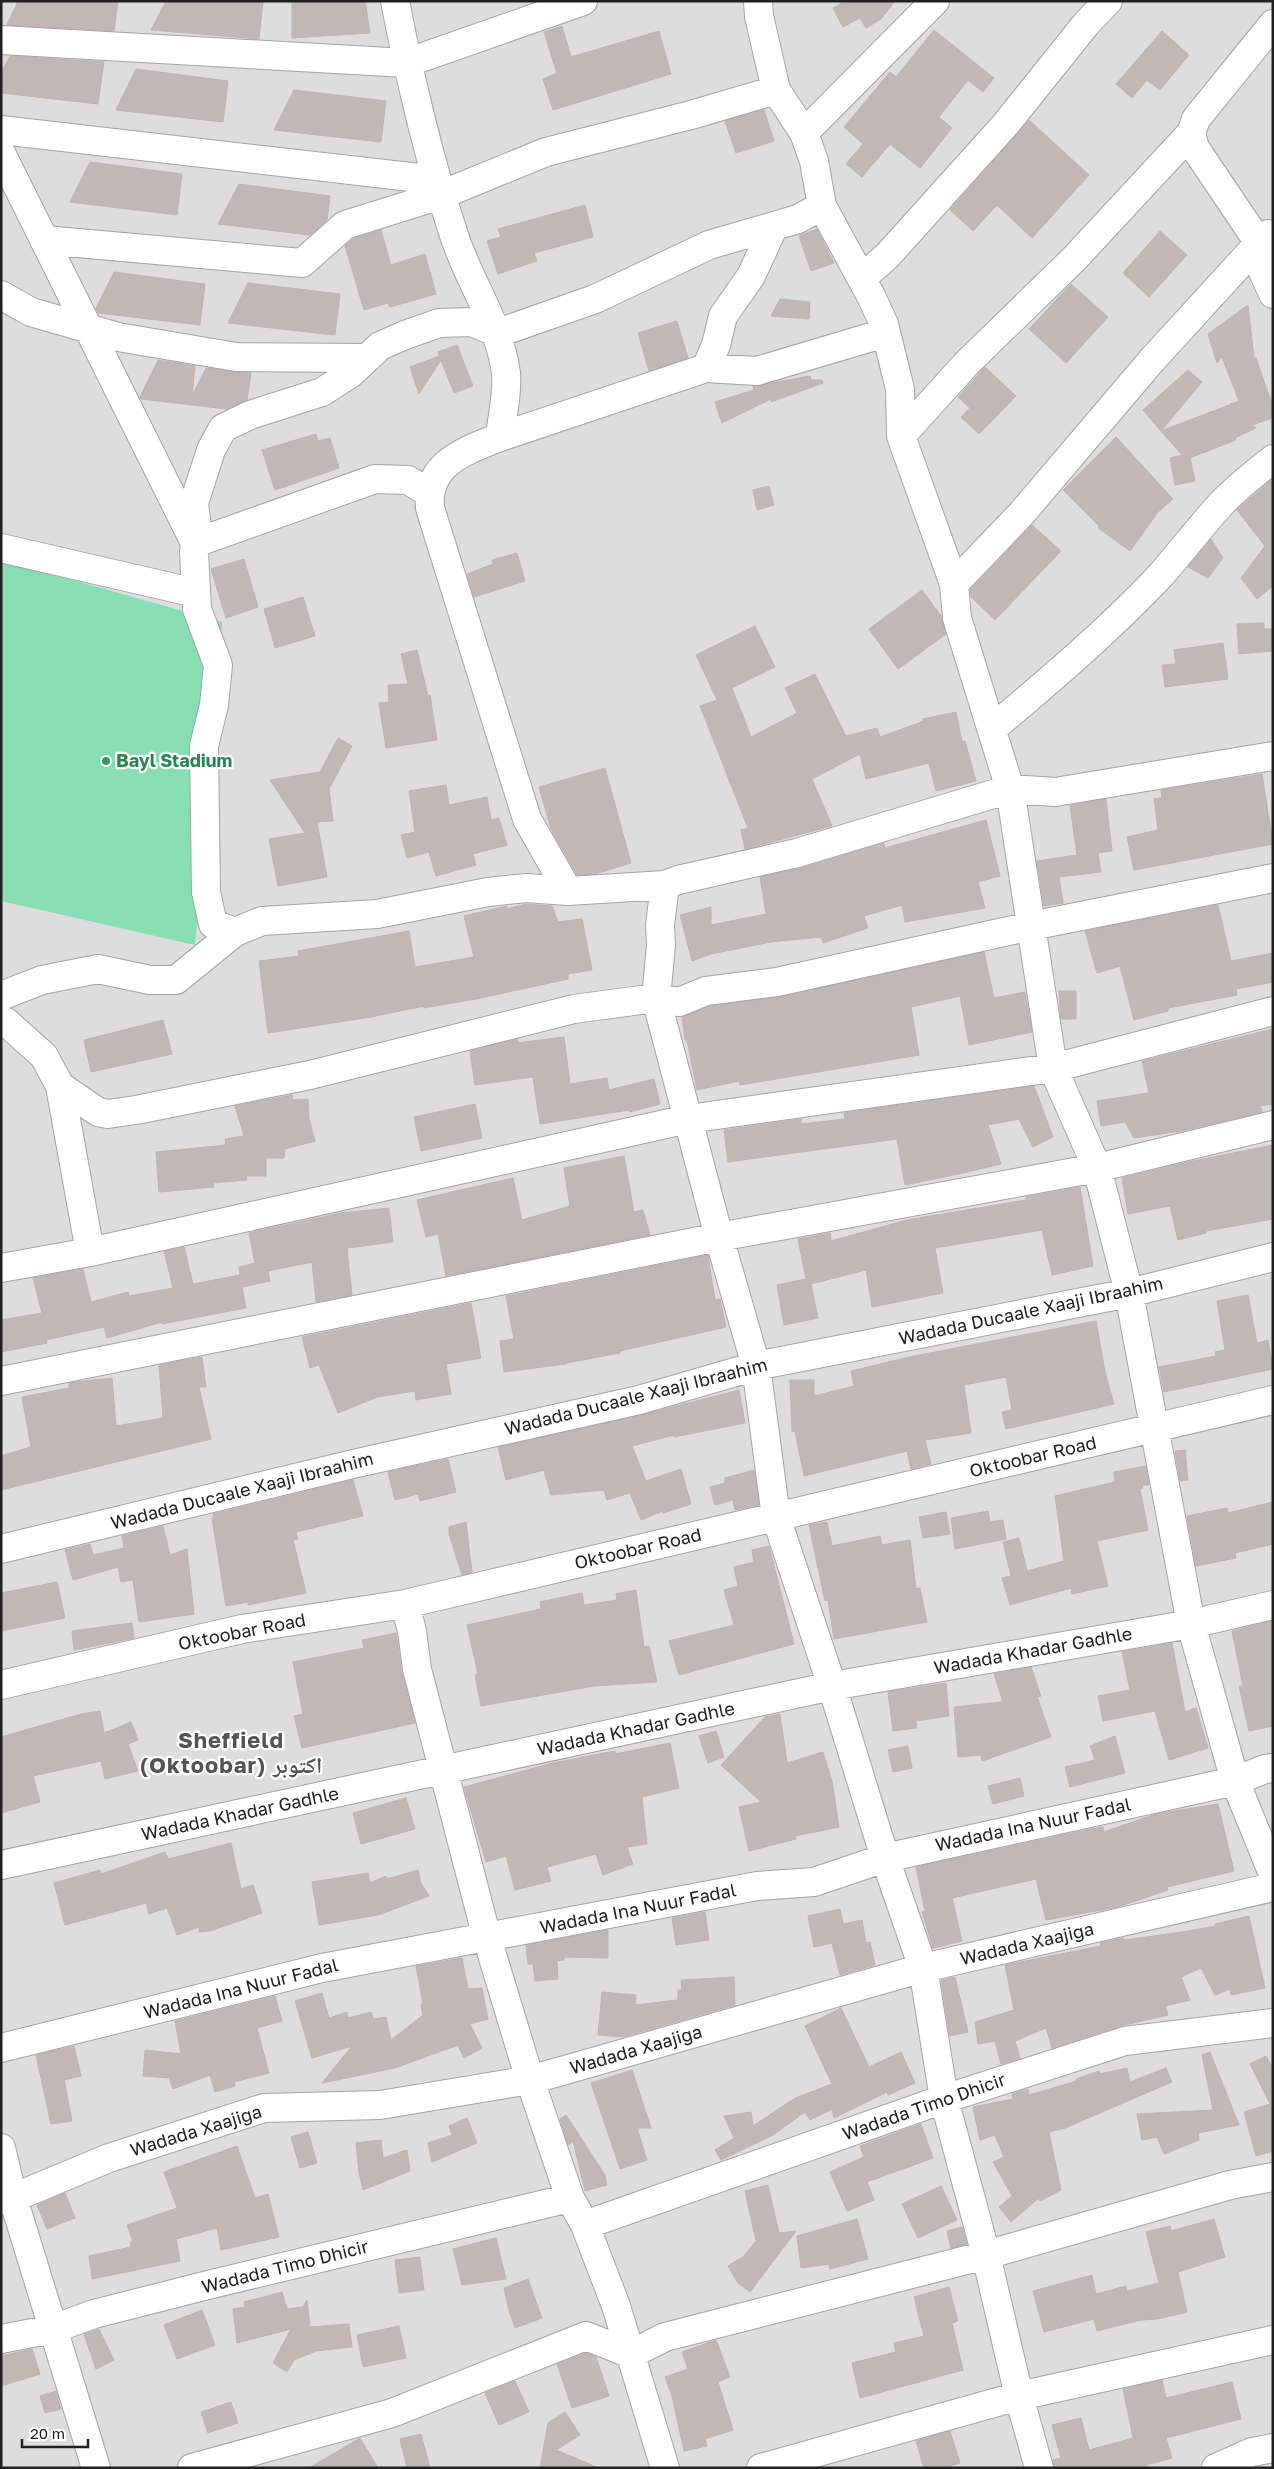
<svg xmlns="http://www.w3.org/2000/svg" width="1274" height="2469" viewBox="0 0 1274 2469" font-family="'Golos Text','Noto Naskh Arabic',sans-serif">
  <style>
    .residential { fill: #dedddd }
    .pitch { fill: #88ddb2 }
    .building { fill: #c1b8b3; stroke: #c2b2aa }
    .lines { fill: none; stroke-linecap: round; stroke-linejoin: round }
    .minor-casing { stroke: #a4a4a4; stroke-width: 30 }
    .minor { stroke: #fff; stroke-width: 28 }
    .leisure-dot { fill: #2e9e5b; stroke: #fff; stroke-width: 2 }
    .labels { text-anchor: middle; stroke-width: 4.5; stroke-linejoin: round; paint-order: stroke }
    .leisure-label { font-size: 18px; font-weight: bold; fill: #27864d; stroke: #fff; text-anchor: start }
    .street-label { font-size: 18px; fill: #202020; stroke: #fff }
    .district-label { font-size: 22px; font-weight: bold; letter-spacing: 1px; fill: #535353; stroke: #fff }
  </style>
  <rect width="100%" height="100%" fill="#f1ece7"/>
  <path class="residential" d="M1,1H1273V2468H1Z"/>
  <path class="pitch" d="M1,560L222,622L195,945L1,901Z"/>
  <path class="building" d="M18,1H118L114,31L7,25Z
    M166,1H263L259,39L151,30Z
    M292,1H365L370,33L292,38Z
    M845,1H895L881,19L866,28L860,18L843,27L833,8Z
    M562,26L571,57L659,31L671,74L553,110L543,79L557,73L544,32Z
    M934,30L994,78L983,92L968,80L939,117L952,128L920,168L890,144L862,177L846,164L863,144L844,127L890,72L896,77Z
    M1162,31L1189,55L1160,90L1147,80L1132,98L1116,84Z
    M10,56L104,62L98,104L1,93V73Z
    M136,69L228,81L223,122L116,110Z
    M294,90L386,101L381,142L274,130Z
    M764,110L774,141L736,153L725,121Z
    M1029,120L1089,175L1032,238L997,205L973,231L950,210Z
    M90,162L182,174L177,215L70,202Z
    M239,184L330,196L327,220L310,235L218,224Z
    M585,205L593,237L534,253L537,261L498,274L487,241L501,237L498,229Z
    M817,229L834,263L811,271L799,236Z
    M381,230L391,265L425,254L436,294L390,307L388,303L364,310L345,246L353,239Z
    M1160,231L1187,255L1149,297L1123,273Z
    M114,272L205,284L200,325L98,313L96,308Z
    M248,283L340,294L335,335L228,323Z
    M1071,284L1108,317L1066,363L1029,329Z
    M780,299L810,302L809,319L771,316Z
    M1248,305L1254,358H1256L1273,407V418L1252,425L1256,428L1235,438L1236,440L1190,458L1195,481L1175,485L1170,458L1182,455L1161,431L1229,405L1231,407L1230,404L1239,401L1222,357L1217,363L1208,334Z
    M677,321L688,358L649,371L638,333Z
    M457,345L473,386L454,393L441,360L419,394L410,367L439,356L438,352Z
    M158,360L195,366L192,396L206,368L251,373L247,400L226,409L141,399L140,397Z
    M985,367L1016,396L979,434L961,417L970,408L958,397Z
    M1188,370L1202,382L1161,431L1143,410Z
    M810,376L811,380H822L823,383L771,402V399L722,423L715,402L754,390L753,386Z
    M316,434L318,441L330,438L339,468L275,490L262,450Z
    M1116,437L1173,499L1158,512L1130,551L1098,528L1099,526L1063,490Z
    M1273,479V586L1257,599L1241,578L1265,546L1237,510Z
    M769,486L774,505L757,510L753,490Z
    M1032,525L1061,551L995,620L971,597L970,590Z
    M1211,539L1223,558L1208,578L1188,567Z
    M517,553L525,581L474,597L467,574L493,564L492,560Z
    M244,559L258,607L226,618L211,569Z
    M922,590L941,616L946,634L898,669L869,629Z
    M303,597L315,636L275,648L264,609Z
    M1264,623V629H1273V651L1239,654L1237,624Z
    M755,626L775,667L732,688L751,737L797,713L785,688L815,674L846,736L877,728L880,737L924,721L923,719L956,712L962,742L965,741L976,781L936,791L929,763L866,779L860,754L812,779L832,826L745,849L741,830L748,828L700,706L717,700L696,655Z
    M1223,643L1228,679L1165,687L1162,665L1176,664L1174,650Z
    M417,650L428,696L430,695L437,740L386,748L379,703L389,702L388,685L408,684L401,654Z
    M338,738L352,746L329,789L333,821L317,822L327,877L278,886L269,839L305,833L270,780L320,772Z
    M605,768L631,863L595,874L577,875L551,829L539,787Z
    M1262,774L1273,844L1134,870L1127,837L1158,830L1154,799L1162,798L1161,790Z
    M446,785L449,805L487,797L491,820L499,818L507,845L473,854L476,865L436,876L429,852L407,858L401,835L415,832L409,791Z
    M1106,799L1112,851L1098,853L1101,872L1059,877L1063,903L1044,906L1037,861L1077,855L1070,805Z
    M986,820L1000,876L978,882L985,908L905,922L902,905L864,916L868,928L823,943L821,937L771,942L711,954L692,961L680,915L711,907V925L766,914L760,877L801,868L884,843L885,848Z
    M526,904L552,906L558,922L582,919L592,970L568,974V979L481,998L424,1008V1006L371,1017L268,1033L259,961L299,956L298,951L409,931L415,967L474,957L464,916L507,906V909Z
    M1218,905L1231,961L1273,953V982L1236,989L1237,995L1168,1008V1011L1134,1020L1120,966L1097,973L1085,931Z
    M984,952L994,998L1025,992L1032,1032L969,1045L960,996L911,1007L919,1055L740,1085L739,1081L697,1090L687,1040H685L682,1017L710,1006L780,997Z
    M1059,991H1076V1019H1061Z
    M163,1020L172,1054L91,1072L84,1040Z
    M1273,1029V1104L1260,1106L1262,1112L1181,1131L1134,1138L1125,1122L1101,1126L1097,1101L1149,1093L1142,1061Z
    M564,1037L570,1084L607,1078L609,1090L654,1079L660,1104L630,1112L629,1110L540,1124L533,1077L475,1085L470,1051L517,1039L518,1043Z
    M1034,1086L1053,1137L1033,1147L1019,1119L988,1125L1001,1164L963,1173L905,1185L897,1139L728,1162L724,1130L801,1119V1124L845,1119L844,1113Z
    M292,1095L293,1100L308,1099L309,1119L315,1141L285,1149L284,1158H266V1176H246L247,1180L213,1183L214,1187L159,1192L156,1152L226,1145L225,1139L244,1136L235,1106Z
    M475,1104L482,1138L421,1151L414,1117Z
    M1273,1145V1219L1206,1231V1233L1178,1240L1170,1206L1128,1214L1122,1178L1188,1162Z
    M624,1156L634,1212L643,1210L650,1235L446,1276L438,1234L426,1237L417,1200L513,1178L522,1220L570,1206L564,1168Z
    M1080,1187L1093,1266L1052,1275L1042,1230L935,1248L943,1293L872,1307L866,1270L811,1284L818,1318L784,1325L777,1285L806,1279L798,1239L830,1233L831,1241L907,1220L1026,1200V1197Z
    M389,1208L393,1242L347,1248L352,1295L316,1302L312,1262L268,1271L270,1281L242,1287L246,1308L162,1324V1322L107,1338L104,1327L46,1340L47,1343L1,1352V1320L42,1313L33,1278L83,1269L91,1302L128,1292L129,1296L173,1288L164,1251L184,1247L193,1284L240,1275L239,1267L255,1263L249,1233L341,1213Z
    M708,1255L715,1300L720,1299L726,1327L620,1351V1353L566,1363V1364L504,1372L500,1341L514,1339L506,1296Z
    M1248,1295L1257,1343L1268,1340L1273,1369L1164,1392L1159,1367L1216,1356L1215,1352L1225,1350L1217,1301Z
    M471,1303L481,1358L446,1364L451,1394L416,1400L415,1391L377,1397L338,1413L319,1365L310,1368L302,1337Z
    M1096,1321L1105,1372L1114,1404L1006,1429L1002,1412L1012,1410L1006,1377L964,1385L971,1433L925,1440L931,1464L911,1469L907,1451L804,1476L795,1431L792,1432L790,1380H814V1396L854,1386L851,1371L914,1356Z
    M202,1357L206,1387H199L211,1439L1,1490V1456L31,1447L22,1397L69,1388V1383L112,1378L116,1426L163,1418L159,1365Z
    M739,1390L745,1423L674,1437V1435L632,1446L646,1481L681,1469L691,1504L663,1513V1511L641,1520L630,1493L607,1500L604,1490L551,1495L544,1470L506,1480L498,1447L642,1415Z
    M1185,1450L1188,1480L1180,1481L1175,1451Z
    M448,1459L456,1492L420,1501L418,1494L395,1500L388,1472Z
    M1146,1466L1149,1485H1142L1143,1488L1140,1489L1148,1530L1097,1541L1108,1586L1072,1594L1071,1588L1010,1605L1002,1578L1011,1576L1003,1542L1019,1538L1027,1571L1064,1561L1055,1496L1115,1482L1114,1472Z
    M754,1470L759,1505L735,1510L733,1500L715,1505L710,1487L725,1483V1478Z
    M353,1480L363,1516L296,1532L298,1539L293,1540L306,1593L248,1605V1602L226,1606L212,1518H214L213,1514Z
    M1273,1502V1544L1235,1553L1236,1558L1196,1566L1187,1516L1227,1508L1228,1513Z
    M988,1511L990,1522L1003,1520L1006,1539L955,1549L951,1518Z
    M946,1512L950,1534L923,1538L919,1517Z
    M466,1522L472,1572L462,1575L449,1534V1527Z
    M827,1522L832,1546L880,1536L882,1545L910,1540L916,1589L920,1588L927,1622L834,1639L828,1600L825,1601L809,1525Z
    M163,1526L170,1555L187,1549L194,1614L139,1622L133,1580L121,1582L118,1567L73,1580L65,1550L90,1544L93,1555L124,1548L122,1536Z
    M769,1546L794,1644L679,1675L669,1641L734,1625L724,1590L738,1586L734,1567L754,1562L752,1550Z
    M57,1582L65,1618L1,1631V1593Z
    M636,1590L644,1647L649,1646L657,1682L594,1686L481,1706L475,1675L478,1674L467,1625L541,1609L540,1602L582,1593L584,1605L617,1600L616,1594Z
    M1273,1621V1726L1249,1731L1239,1686H1243L1232,1631Z
    M132,1623L134,1638L74,1650L72,1631Z
    M396,1633L402,1673L415,1723L302,1748L294,1716L303,1714L293,1662L364,1648L362,1640Z
    M1172,1643L1185,1712L1196,1708L1208,1748L1169,1760L1155,1711L1103,1721L1098,1696L1130,1690L1122,1652Z
    M1031,1667L1041,1696L1037,1697L1051,1737L982,1761L981,1755L958,1757L954,1707L1003,1702L994,1674Z
    M946,1683L949,1716L916,1721L917,1728L893,1731L888,1692Z
    M100,1711L104,1733L131,1722L138,1740L128,1744L138,1771L105,1779L101,1761L33,1776L40,1802L1,1813V1737L81,1714Z
    M780,1714L787,1763L823,1752L832,1781L839,1827L795,1836L796,1839L749,1851L739,1807L761,1802L721,1765L765,1717Z
    M716,1731L724,1757L708,1763L699,1736Z
    M1115,1736L1125,1773L1070,1787L1065,1767L1095,1760L1090,1746Z
    M670,1743L679,1788L642,1797L647,1844L627,1847L633,1864L603,1875L596,1854L547,1867L551,1881L515,1890L506,1856L486,1862L464,1787L553,1763L615,1751V1754Z
    M908,1746L912,1768L893,1772L888,1750Z
    M1020,1778L1024,1796L993,1804L988,1786Z
    M406,1798L415,1829L361,1844L353,1813Z
    M1218,1804L1234,1871L1167,1887L1168,1890L1118,1907L1046,1920L1036,1879L952,1898L962,1941L933,1948L922,1912L925,1911L916,1867L1081,1831L1103,1827L1104,1832L1156,1814Z
    M231,1843L241,1889L253,1885L262,1913L210,1931L199,1932V1927L177,1935L167,1908L149,1914L146,1903L65,1925L54,1883L100,1870L101,1874L165,1852L168,1859Z
    M418,1870L421,1883L429,1896L378,1915L319,1925L312,1882L368,1873L370,1883L386,1876L387,1879Z
    M840,1909L843,1924L862,1920L866,1943L870,1942L875,1965L840,1975L832,1943L814,1947L808,1916Z
    M705,1912L709,1940L676,1945L672,1918Z
    M1249,1916L1265,1988L1231,1995L1230,1989L1215,1995L1201,1968L1181,1977L1190,2000L1165,2006L1168,2015L1120,2026L1052,2048L1046,2028L1015,2041L1020,2058L1001,2064L995,2041L978,2044L975,2022L1014,2010L1005,1965L1101,1946L1100,1943L1124,1938V1940L1182,1932L1216,1926L1215,1924Z
    M608,1930V1958L564,1957V1960L557,1961L558,1979L535,1981L533,1964H528L526,1945Z
    M462,1958L468,1989L482,1988L488,2019L470,2024L482,2048L464,2058L458,2045L395,2068L322,2083L352,2046L312,2058L295,2001L322,1993L329,2018L347,2012L348,2018L371,2012L373,2019L386,2017L391,2040L423,2015L421,2005L423,2004L416,1966Z
    M734,1977L735,2005L623,2037L598,2035L602,1992L636,1995L635,2005L678,2000V1990H682L681,1980Z
    M955,1977L968,2032L950,2036L941,1980Z
    M275,1996L282,2021L257,2028L269,2073L234,2082L235,2086L215,2092L210,2075L173,2089L169,2078L143,2076L145,2050L181,2054L175,2021Z
    M841,2008L869,2067L901,2052L915,2083L888,2095L887,2092L834,2118L832,2109L810,2120L805,2112L773,2135L721,2160L715,2150L734,2138L724,2116L751,2112L753,2126L795,2098L832,2084L805,2026Z
    M74,2046L81,2076L64,2080L72,2121L51,2124L36,2055Z
    M1210,2052L1239,2125L1198,2133L1199,2140L1164,2154L1157,2137L1142,2140L1137,2114L1213,2110L1202,2055Z
    M1266,2056L1273,2069V2151L1256,2156L1244,2112L1270,2104L1250,2064Z
    M1127,2068L1130,2082L1166,2068L1172,2082L1065,2128L1049,2132L1061,2190L1040,2201L1039,2198L1011,2222L999,2207L1012,2196L993,2162L1004,2157L995,2135L980,2140L973,2107L1013,2099L1012,2094L1028,2089L1029,2095L1077,2081L1076,2079L1099,2071L1100,2074Z
    M632,2070L651,2128H637L647,2160L620,2169L591,2083Z
    M566,2115L605,2175L607,2185L585,2191L573,2141L568,2145L560,2119Z
    M467,2118L477,2143L432,2162L428,2143L452,2135L449,2126Z
    M921,2124L933,2158L867,2182L874,2200L847,2211L830,2172L864,2157L860,2146Z
    M308,2132L317,2163L300,2168L291,2137Z
    M381,2140L383,2158L407,2150L410,2171L363,2190L359,2172L356,2143Z
    M237,2146L255,2198L268,2194L279,2237L221,2250L217,2228L176,2239L180,2261L92,2279L89,2256L131,2247L130,2242H133L127,2225L177,2208L164,2172Z
    M768,2185L779,2233L796,2231L750,2292L738,2283L728,2266L743,2257L756,2241L745,2191Z
    M941,2186L957,2220L918,2238L902,2204Z
    M65,2193L75,2218L47,2229L37,2205Z
    M857,2219L868,2259L830,2269L829,2264L801,2268L797,2236Z
    M1214,2219L1225,2257L1178,2272L1187,2312L1158,2319L1141,2320L1097,2331L1094,2319L1044,2332L1033,2291L1092,2275L1096,2294L1126,2286L1127,2291L1159,2283L1146,2232L1170,2226L1171,2231Z
    M962,2227L967,2244L951,2248L947,2231Z
    M496,2238L506,2279L462,2285L453,2249Z
    M420,2257L424,2290L399,2293L395,2260Z
    M528,2279L542,2318L515,2328L508,2307L504,2288Z
    M949,2287L958,2321L952,2323L963,2370L860,2398L852,2363L896,2352L894,2343L924,2336L914,2297Z
    M282,2292L287,2309L303,2307L307,2300L310,2327L349,2324L352,2347L316,2351L294,2360L287,2372L273,2363L291,2329L237,2343L233,2309L245,2307L244,2302Z
    M202,2310L215,2345L177,2359L164,2325Z
    M399,2326L406,2358L363,2367L357,2335Z
    M99,2329L114,2360L96,2369L84,2334Z
    M716,2340L730,2377L718,2382L733,2430L705,2439L707,2446L684,2451L672,2396L665,2377L688,2369L682,2352Z
    M32,2349L40,2374L1,2386V2356Z
    M586,2353L596,2357L609,2396L572,2408L557,2364Z
    M1162,2380L1166,2398L1232,2382L1241,2419L1166,2438L1172,2458L1136,2468H1054L1053,2460L1061,2458L1052,2425L1081,2418L1089,2450L1133,2438L1123,2389Z
    M515,2381L529,2412L499,2425L485,2393Z
    M56,2391L61,2409L45,2413L40,2396Z
    M231,2402L238,2423L208,2433L201,2412Z
    M565,2412L580,2435L556,2450L599,2468H540L548,2423Z
    M950,2431L960,2463L943,2468H924L916,2441Z
    M421,2434L430,2468H407L400,2439Z
    M360,2438L378,2468H309Z"/>
  <g class="lines">
    <g class="minor-casing">
      <path id="minor" d="M395,1C410,79 428,156 453,232C468,281 499,321 506,373C508,393 502,416 500,437C465,451 426,463 430,508L527,819L568,891
        M758,1L759,16L776,90
        M1,40L406,63L583,1
        M1,130L437,180
        M804,133L935,1
        M1,153L195,543L375,479L408,480L429,493
        M1268,234L1259,243L1261,267L1273,294
        M44,240L302,263L345,225L441,195L546,152L691,115L776,90L804,133L814,161L822,206L871,296L884,324L900,389L901,436L954,584L957,618L1010,789L1053,1068L1097,1168L1129,1293L1191,1624L1235,1781L1273,1874
        M862,278L887,256L1005,125L1086,24L1108,1
        M1,295L31,312L118,337L236,357L367,358
        M706,368L716,345L723,316L751,276L774,226
        M901,436L966,364L1074,259L1191,133L1196,119L1273,24
        M500,437L706,368L757,371L885,333
        M1,548L196,593
        M954,584L1022,513L1152,360L1259,243L1195,148L1191,133
        M992,729C1050,680 1108,631 1160,576C1181,552 1200,527 1221,504C1237,487 1255,473 1273,459
        M665,885L660,925L661,945L656,998L719,1237L756,1366L776,1517L832,1686L885,1858L923,1968L944,2099L986,2255L1019,2396L1039,2468
        M235,932L213,924L206,892L204,746L214,705L218,665L197,609L194,552L197,528L194,503L211,450L223,428L250,415L322,392L350,374L380,346L405,335L439,323L472,322L498,333L595,299L709,245L798,219L822,206
        M1,996L42,980L98,969L150,980H176L235,932L262,921L377,914L488,892L526,888L568,891L665,885L678,880L797,853L1010,789L1055,792L1273,756
        M1,1020L6,1022L44,1056L60,1086L90,1252
        M60,1086L98,1112L108,1114L136,1110L310,1075L574,1009L656,998L679,1002L706,991L777,982L1031,926L1273,878
        M1,1268L90,1252L688,1119L1053,1068L1273,1011
        M1,1381L719,1237L1097,1168L1273,1125
        M1,1549L353,1464L639,1400L756,1366L1129,1293L1273,1257
        M405,1604L412,1631L417,1669L487,1938L530,2080L570,2198L585,2225L616,2306L665,2468
        M1,1685L242,1629L405,1604L1273,1400
        M1,1865L832,1686L1191,1624L1273,1605
        M1,2048L322,1968L757,1886L814,1882L885,1858L1235,1781L1265,1769L1273,1768
        M1,2148L13,2198L96,2468
        M1,2200L13,2198L109,2158L264,2108L380,2105L530,2080L923,1968L1273,1887
        M585,2225L944,2099L1125,2041L1273,2023
        M1,2339L53,2329L94,2314L208,2285L570,2198
        M192,2468L392,2413L586,2336L631,2354L665,2337L986,2255L1230,2185L1273,2177
        M761,2468L1019,2396L1273,2340
        M1216,2468L1252,2452L1273,2448"/>
    </g>
    <use href="#minor" class="minor"/>
  </g>
  <circle class="leisure-dot" cx="106" cy="761" r="5"/>
  <g class="labels">
    <g class="leisure-label">
      <text x="116" y="767">Bayl Stadium</text>
    </g>
    <g class="street-label">
      <text transform="translate(1031 1311) rotate(-12)" y="6">Wadada Ducaale Xaaji Ibraahim</text>
      <text transform="translate(636 1397) rotate(-14)" y="6">Wadada Ducaale Xaaji Ibraahim</text>
      <text transform="translate(1033 1457) rotate(-13)" y="6">Oktoobar Road</text>
      <text transform="translate(242 1491) rotate(-14)" y="6">Wadada Ducaale Xaaji Ibraahim</text>
      <text transform="translate(638 1549) rotate(-13)" y="6">Oktoobar Road</text>
      <text transform="translate(242 1632) rotate(-11)" y="6">Oktoobar Road</text>
      <text transform="translate(1033 1651) rotate(-10)" y="6">Wadada Khadar Gadhle</text>
      <text transform="translate(636 1729) rotate(-12)" y="6">Wadada Khadar Gadhle</text>
      <text transform="translate(240 1814) rotate(-12)" y="6">Wadada Khadar Gadhle</text>
      <text transform="translate(1033 1825) rotate(-12)" y="6">Wadada Ina Nuur Fadal</text>
      <text transform="translate(638 1909) rotate(-11)" y="6">Wadada Ina Nuur Fadal</text>
      <text transform="translate(1027 1944) rotate(-13)" y="6">Wadada Xaajiga</text>
      <text transform="translate(241 1989) rotate(-14)" y="6">Wadada Ina Nuur Fadal</text>
      <text transform="translate(636 2050) rotate(-16)" y="6">Wadada Xaajiga</text>
      <text transform="translate(924 2107) rotate(-19)" y="6">Wadada Timo Dhicir</text>
      <text transform="translate(196 2131) rotate(-17)" y="6">Wadada Xaajiga</text>
      <text transform="translate(285 2267) rotate(-14)" y="6">Wadada Timo Dhicir</text>
    </g>
    <g class="district-label">
      <text x="231" y="1748">Sheffield<tspan x="231" dy="25">(Oktoobar) اكتوبر</tspan></text>
    </g>
  </g>
  <rect width="1274" height="2469" fill="none" stroke="#202020" stroke-width="5"/>
  <path d="M22 2439v8h66v-8" fill="none" stroke="#202020" stroke-width="2.5"/>
  <text x="30" y="2439" font-size="15" fill="#202020" stroke="#ffffff" stroke-width="4" paint-order="stroke">20 m</text>
</svg>
